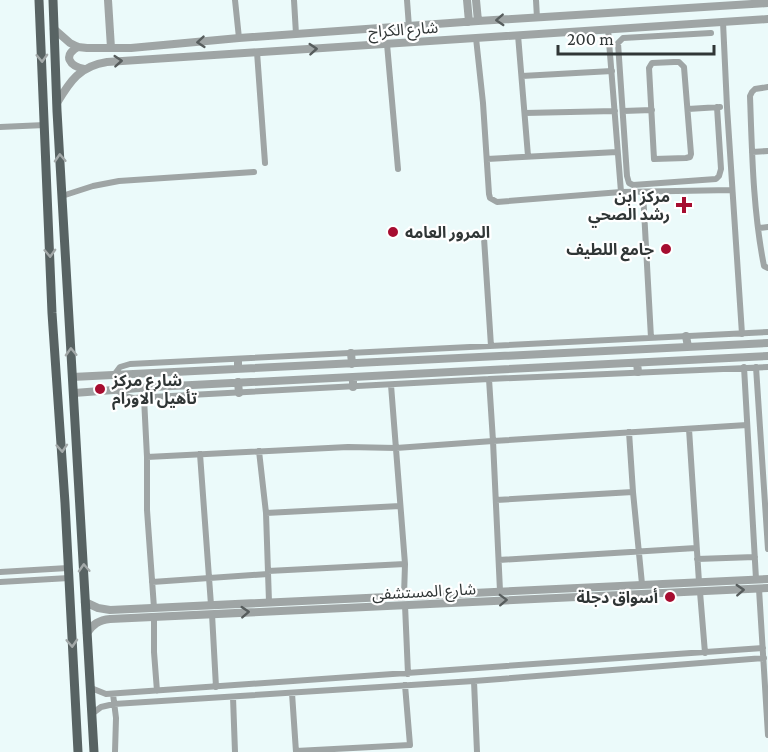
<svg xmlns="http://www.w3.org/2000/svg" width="768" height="752" viewBox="0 0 768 752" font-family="'Crimson Pro','Noto Sans Arabic',serif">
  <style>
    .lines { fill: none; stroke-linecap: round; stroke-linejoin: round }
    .minor { stroke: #9fa5a5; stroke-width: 6 }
    .tertiary { stroke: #9fa5a5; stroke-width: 8 }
    .primary { stroke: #586363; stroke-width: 9 }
    .oneway { stroke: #575d5d }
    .oneway2 { stroke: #a3a9a9 }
    .poi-dot { fill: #a60d30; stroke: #fff; stroke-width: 2 }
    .labels { text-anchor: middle; stroke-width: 4.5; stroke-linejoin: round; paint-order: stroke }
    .street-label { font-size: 16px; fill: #303636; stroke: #fff }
    .poi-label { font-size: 16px; font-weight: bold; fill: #303636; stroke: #fff; text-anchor: end }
  </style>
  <rect width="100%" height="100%" fill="#ebfafa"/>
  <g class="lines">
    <path class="minor" d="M235,0L239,38
      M294,0L296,34
      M407,0L409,27
      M536,0L537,18
      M723,22L727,107L742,334
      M711,33L623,38L618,43L627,176L629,183L633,185L716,179L719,176L721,169L717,107
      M518,35L528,156
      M476,38L483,103L489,194L490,198L497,202L621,192L608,29
      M387,44L398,169
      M257,52L265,163
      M674,62H679L684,67L691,154L690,157L686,158L654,159L649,68L652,63Z
      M522,76L612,71
      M768,87L755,89L752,92L750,96C752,152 753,211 764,266L768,268
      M688,109L720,107
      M623,111L652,110
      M525,113L615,111
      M0,127L45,125
      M752,152L768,151
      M487,159L617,152
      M621,192L732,190
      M643,192L651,338
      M62,196L93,186L119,181L254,172
      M759,228L768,227
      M484,238L491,346
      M744,367L756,579
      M756,367L768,549
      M114,375L120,367L130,364L768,332
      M489,379L493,441L747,425
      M391,385L405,564L404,596
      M117,390L125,396L133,398L489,379L768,367
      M144,398L147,457V510L154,608
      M689,429L699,582
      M629,432L633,492
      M259,451L266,513L269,602
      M200,454L211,605
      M147,457L348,447L396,448L493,441L500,591
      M496,500L633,492L642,584
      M266,513L400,506
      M697,559L755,557
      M499,560L696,548
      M268,571L405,564
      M0,572L68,568
      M0,582L69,578
      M152,582L268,574
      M759,589L768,735
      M700,592L705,653
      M405,605L408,674
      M212,614L216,687
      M154,617V652L157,691
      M474,681L477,752
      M91,688L106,694L763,648
      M292,693L296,752
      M113,694L116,718L115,752
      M233,697L235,752
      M93,713L101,707L114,704L474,681L764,658
      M296,751L410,745L405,685"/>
    <path class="tertiary" d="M108,0L111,48
      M467,0L469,22
      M476,0L478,21
      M54,29L70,43L78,47L87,48H131L239,38L478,21L768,3
      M78,47C62,56 70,66 84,69
      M57,103C70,81 80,66 107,62L768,19
      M686,336L688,347
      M351,353L352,364
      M238,360V369
      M637,363L638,372
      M72,377L768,343
      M353,377V387
      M238,382L239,393
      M74,393L153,387L768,356
      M85,602L98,608L110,610L768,579
      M87,633C93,624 99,620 110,619L768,588"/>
    <path class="primary" d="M39,0L52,313L65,503L78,752
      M53,0L57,111L94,752"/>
  </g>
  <defs><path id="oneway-chevron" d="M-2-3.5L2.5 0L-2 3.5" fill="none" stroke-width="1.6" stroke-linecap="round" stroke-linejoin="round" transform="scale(1.5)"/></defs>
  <g class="oneway">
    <use href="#oneway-chevron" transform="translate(500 20) rotate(177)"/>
    <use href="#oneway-chevron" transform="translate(201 42) rotate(175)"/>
    <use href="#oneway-chevron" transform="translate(313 49) rotate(-4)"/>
    <use href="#oneway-chevron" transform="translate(118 61) rotate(-4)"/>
    <use href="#oneway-chevron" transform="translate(740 590) rotate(-3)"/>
    <use href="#oneway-chevron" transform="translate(503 600) rotate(-2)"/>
    <use href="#oneway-chevron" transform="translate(245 612) rotate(-3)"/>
  </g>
  <g class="oneway2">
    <use href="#oneway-chevron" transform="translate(42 58) rotate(88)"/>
    <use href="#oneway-chevron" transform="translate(60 158) rotate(-93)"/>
    <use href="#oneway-chevron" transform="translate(50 253) rotate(88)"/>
    <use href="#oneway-chevron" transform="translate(71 352) rotate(-92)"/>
    <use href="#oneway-chevron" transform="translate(62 448) rotate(86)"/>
    <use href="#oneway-chevron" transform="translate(84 568) rotate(-93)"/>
    <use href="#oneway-chevron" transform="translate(72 643) rotate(87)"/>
  </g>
  <g class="poi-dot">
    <path d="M681 196h6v6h6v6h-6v6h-6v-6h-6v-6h6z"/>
    <circle cx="393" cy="232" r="6"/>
    <circle cx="666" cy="249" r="6"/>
    <circle cx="100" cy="389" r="6"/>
    <circle cx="670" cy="597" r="6"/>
  </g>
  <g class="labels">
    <g class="street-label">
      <text transform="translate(403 29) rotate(-4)" y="6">شارع الكراج</text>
      <text transform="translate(424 591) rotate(-3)" y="6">شارع المستشفى</text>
    </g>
    <g class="poi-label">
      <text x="670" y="202">مركز ابن<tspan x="670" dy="18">رشد الصحي</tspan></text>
      <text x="405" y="238" text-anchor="start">المرور العامه</text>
      <text x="654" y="255">جامع اللطیف</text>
      <text x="112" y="386" text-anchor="start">شارع مركز<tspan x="112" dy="18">تأهيل الاورام</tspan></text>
      <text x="658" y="603">أسواق دجلة</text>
    </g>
  </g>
  <path d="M558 45v9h156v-9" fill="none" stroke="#303636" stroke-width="3"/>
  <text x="567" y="45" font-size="18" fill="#303636" stroke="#ffffff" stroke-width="4.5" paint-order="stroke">200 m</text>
</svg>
